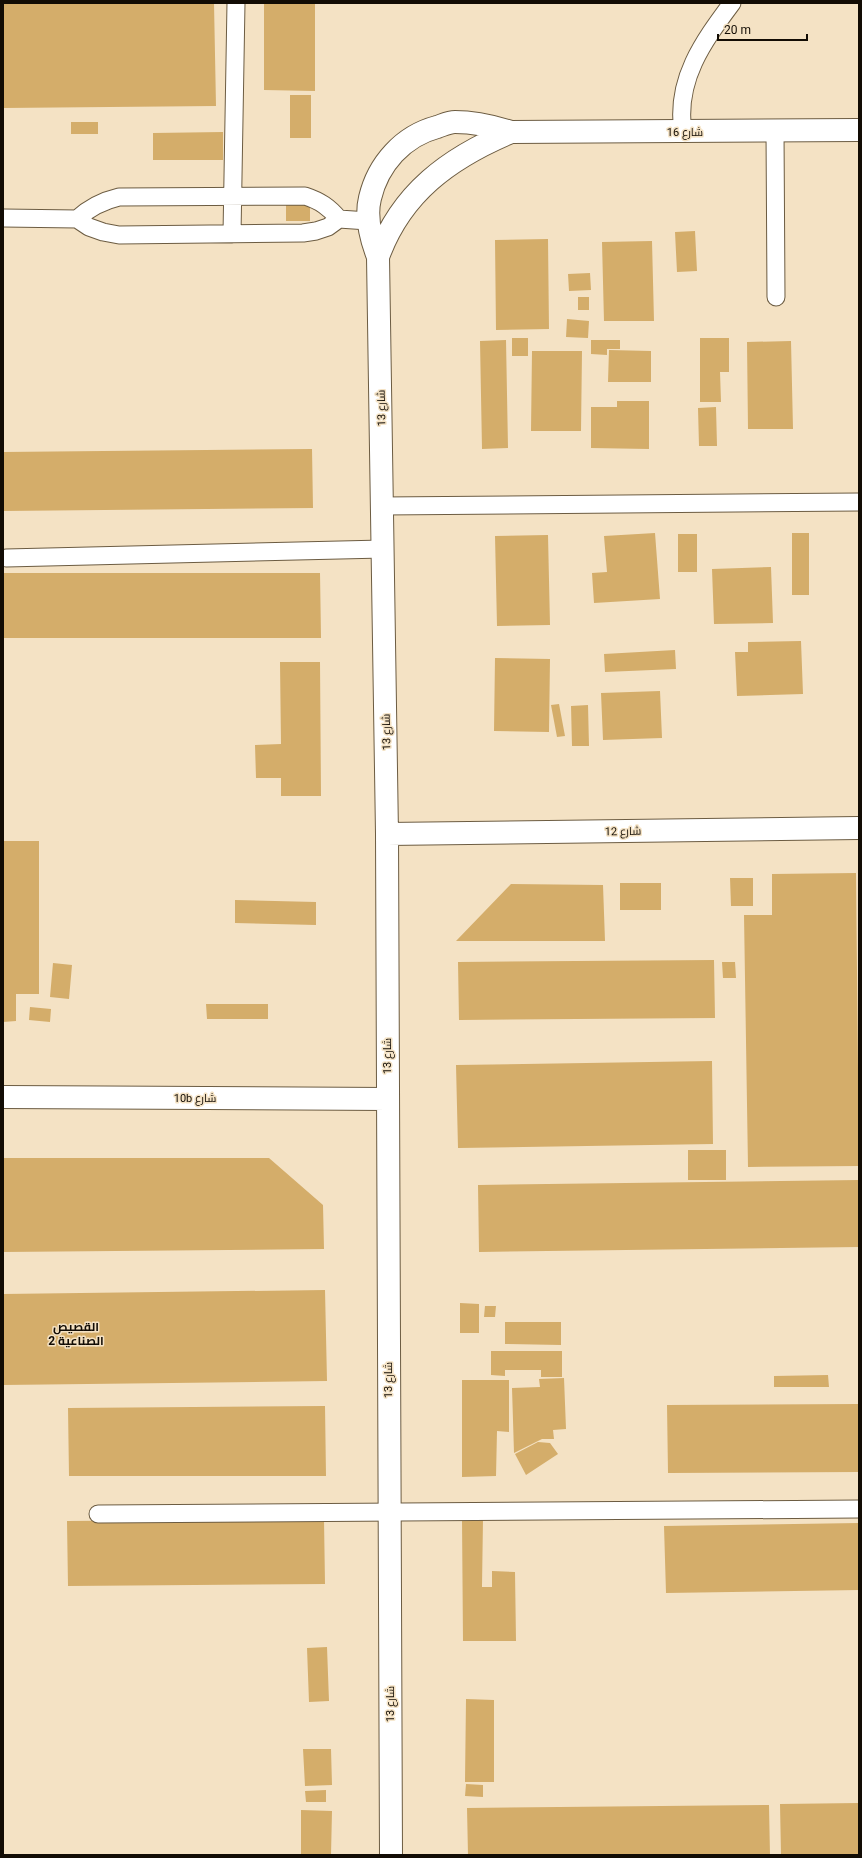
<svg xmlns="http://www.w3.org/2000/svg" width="862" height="1858" viewBox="0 0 862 1858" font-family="Roboto,Cairo,sans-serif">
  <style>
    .building { fill: #d4ad6a }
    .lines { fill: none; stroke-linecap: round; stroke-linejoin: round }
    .lane-casing { stroke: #6c5c42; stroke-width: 19 }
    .street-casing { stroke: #6c5c42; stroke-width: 24 }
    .lane { stroke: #fff; stroke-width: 17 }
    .street { stroke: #fff; stroke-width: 22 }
    .labels { text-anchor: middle; stroke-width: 3; stroke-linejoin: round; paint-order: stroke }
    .street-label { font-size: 11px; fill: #120c04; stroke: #f4e2c4 }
    .neighbourhood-label { font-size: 12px; font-weight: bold; fill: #120c04; stroke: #f4e2c4 }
  </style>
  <rect width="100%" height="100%" fill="#f4e2c4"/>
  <path class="building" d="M3,3H214L216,106L3,108Z
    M264,3H315V91L264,90Z
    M290,95H311V138H290Z
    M71,122H98V134H71Z
    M223,132V160H153V133Z
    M286,202L310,203V221H286Z
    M695,231L697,271L677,272L675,232Z
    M548,239L549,329L496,330L495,240Z
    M652,241L654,321H604L602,242Z
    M590,273L591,290L569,291L568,274Z
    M578,297H589V310H578Z
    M567,319L589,321L588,338L566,337Z
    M512,338H528V356H512Z
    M700,338H729V372H720L721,402H700Z
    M506,340L508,448L482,449L480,341Z
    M591,340H620V349H607V355L591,354Z
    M791,341L793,429H748L747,342Z
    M609,350L651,351V382H608Z
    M532,351H582L581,431H531Z
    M617,401H649V449L591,448V407H617Z
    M716,407L717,446H699L698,408Z
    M312,449L313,508L3,511V452Z
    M655,533L660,599L594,603L592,573L607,572L604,536Z
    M792,533H809V595H792Z
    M678,534H697V572H678Z
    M548,535L550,625L497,626L495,536Z
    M771,567L773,623L714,624L712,569Z
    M3,573H320L321,638H3Z
    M801,641L803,694L737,696L735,652H748V642Z
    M675,650L676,669L605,672L604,654Z
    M495,658L550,659L549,732L494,731Z
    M280,662H320L321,796H281V778H256L255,745L281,744Z
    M660,691L662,738L603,740L601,693Z
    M559,704L565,736L557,737L551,705Z
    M588,705L589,746H572L571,706Z
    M3,841H39V994H16V1021L3,1022Z
    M856,873L859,1166L748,1167L744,915H772V874Z
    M730,878H753V906H731Z
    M620,883H661V910H620Z
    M511,884L603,885L605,941H456Z
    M235,900L316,902V925L235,923Z
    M714,960L715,1018L459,1020L458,962Z
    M722,962H735L736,978H723Z
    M53,963L72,965L69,999L50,997Z
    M206,1004H268V1019H207Z
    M30,1007L51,1009L50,1022L29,1020Z
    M712,1061L713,1144L458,1148L456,1065Z
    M688,1150H726V1180H688Z
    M3,1158H269L323,1205L324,1249L3,1252Z
    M859,1180V1247L479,1252L478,1185Z
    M325,1290L327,1381L3,1385V1294Z
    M460,1303L479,1304V1333H460Z
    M485,1306H496L495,1317H484Z
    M505,1322H561V1345L505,1344Z
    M491,1351H562V1377H541V1370H505V1376L491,1375Z
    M828,1375L829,1387H774V1376Z
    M564,1378L566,1429L553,1430L554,1439H542L514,1453L512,1388L540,1387L539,1379Z
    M462,1380H509V1432L497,1431L496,1476L462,1477Z
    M859,1404V1472L668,1473L667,1405Z
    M325,1406L326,1476H69L68,1408Z
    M538,1442L550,1443L558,1454L526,1475L515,1454Z
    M324,1519L325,1584L68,1586L67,1521Z
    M462,1519H483L482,1587H492V1571L515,1572L516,1641H463Z
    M859,1523V1590L666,1593L664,1526Z
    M327,1647L329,1701L309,1702L307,1648Z
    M466,1699L494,1700V1782H465Z
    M303,1749H331L332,1785L305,1786Z
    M466,1784L483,1785V1797L465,1796Z
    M326,1790V1802H306L305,1791Z
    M859,1803V1855H781L780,1804Z
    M769,1805L770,1855H468L467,1808Z
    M301,1810L332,1811L331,1855H301Z"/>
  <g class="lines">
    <g class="lane-casing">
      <path id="lane" d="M775,131L776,297
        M683,132C675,80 703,42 732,3
        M3,218L77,219L89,227L103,232L119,235L303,233L316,231L328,227L339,219L368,221
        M77,219C90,207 102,201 119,197L305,196C320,201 329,207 339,219
        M232,234L236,3
        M382,506L859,502
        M6,558L383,549
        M98,1514L859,1509"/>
    </g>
    <g class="street-casing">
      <path id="street" d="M378,257C401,193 449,158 511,132
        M387,834L859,828
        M3,1097L388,1099
        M391,1855L387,834L378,257C371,239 365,218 370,198C378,164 403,136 437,127C443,125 449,122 455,122C475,122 492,126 511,132L859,130"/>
    </g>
    <use href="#lane" class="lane"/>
    <use href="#street" class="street"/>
  </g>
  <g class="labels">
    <g class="street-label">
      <text x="685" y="136">شارع 16</text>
      <text transform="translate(381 408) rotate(-91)" y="4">شارع 13</text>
      <text transform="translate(386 732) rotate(-91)" y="4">شارع 13</text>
      <text transform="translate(623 831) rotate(-1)" y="4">شارع 12</text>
      <text transform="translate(387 1056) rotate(-90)" y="4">شارع 13</text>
      <text x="195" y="1102">10b شارع</text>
      <text transform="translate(388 1380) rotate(-90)" y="4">شارع 13</text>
      <text transform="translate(390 1704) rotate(-90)" y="4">شارع 13</text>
    </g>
    <g class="neighbourhood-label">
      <text x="76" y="1331">القصيص<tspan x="76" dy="14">الصناعية 2</tspan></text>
    </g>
  </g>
  <rect width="862" height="1858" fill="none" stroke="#120c04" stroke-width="8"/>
  <path d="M718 34v6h89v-6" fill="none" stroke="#120c04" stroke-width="2"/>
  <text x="724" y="34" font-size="12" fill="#120c04" stroke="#f4e2c4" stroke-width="3" paint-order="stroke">20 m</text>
</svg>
